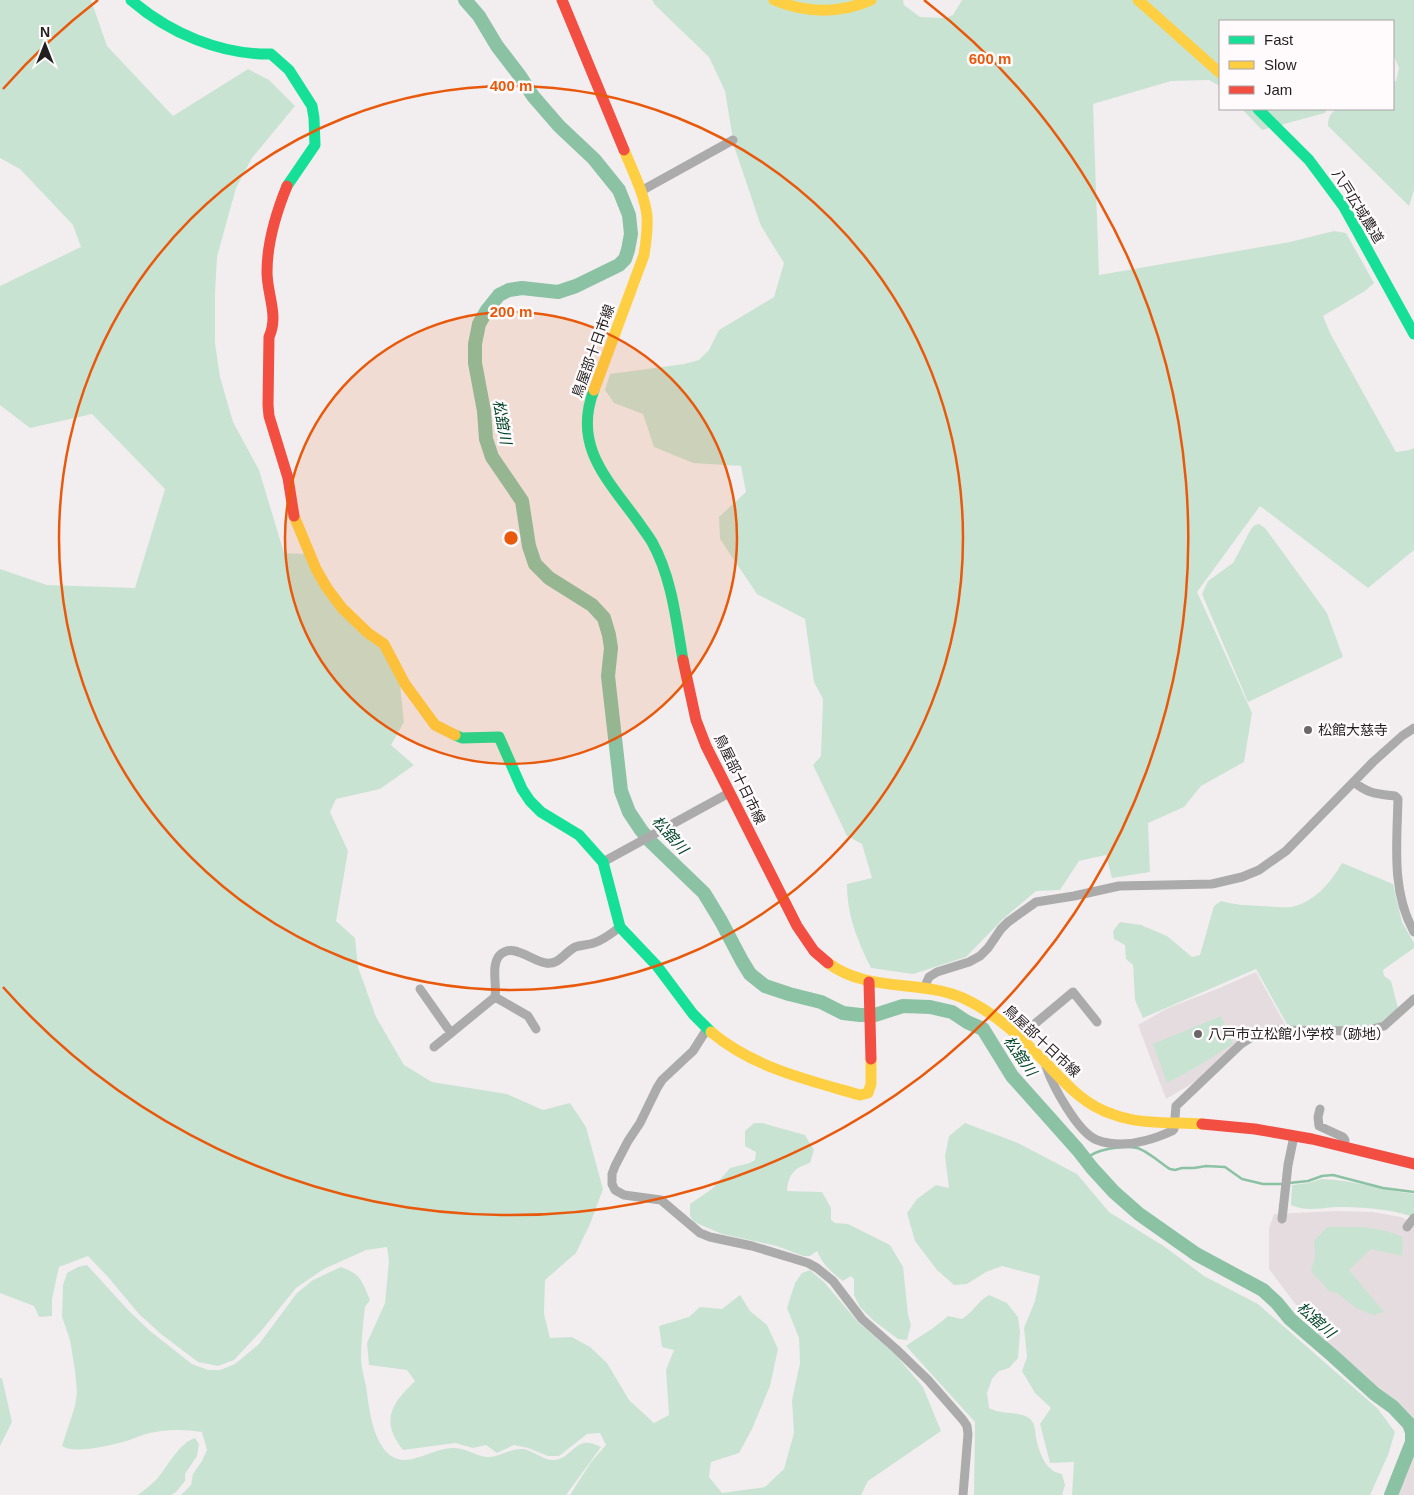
<svg xmlns="http://www.w3.org/2000/svg" width="1414" height="1495" viewBox="0 0 1414 1495" font-family="Helvetica,'Noto Sans JP',sans-serif">
  <style>
    .built { fill: #e5dce0 }
    .green { fill: #c9e3d3 }
    .lines { fill: none; stroke-linecap: round; stroke-linejoin: round }
    .stream { stroke: #8bc2a4; stroke-width: 2.5 }
    .river { stroke: #8bc2a4; stroke-width: 14 }
    .street { stroke: #ababab; stroke-width: 9 }
    .fast { stroke: #16e098; stroke-width: 11 }
    .slow { stroke: #ffcf43; stroke-width: 11 }
    .jam { stroke: #f24e42; stroke-width: 11 }
    .ring { fill: none; stroke: #e8590c; stroke-width: 2.5 }
    .poi-dot { fill: #6b6769; stroke: #fffbfd; stroke-width: 2 }
    .labels { text-anchor: middle; stroke-width: 5; stroke-linejoin: round; paint-order: stroke }
    .street-label { font-size: 14px; fill: #221f20; stroke: #fffbfd }
    .poi-label { font-size: 14px; fill: #221f20; stroke: #fffbfd; text-anchor: start }
    .water-label { font-size: 15px; font-style: italic; fill: #02472b; stroke: #fffbfd }
    .centre { fill: #e8590c; stroke: #fffbfd; stroke-width: 2.5 }
    .ring-label { font-size: 15px; text-anchor: middle; font-weight: bold; fill: #e8590c; stroke: #fffbfd; stroke-width: 5; stroke-linejoin: round; paint-order: stroke }
  </style>
  <rect width="100%" height="100%" fill="#f2eef0"/>
  <path class="built" d="M1256,972L1286,1026H1273L1205,1076L1166,1099L1138,1025L1168,1008L1217,989Z
    M1336,1211L1373,1212L1401,1217L1414,1223V1423L1407,1412L1329,1344L1314,1329L1269,1269V1228L1274,1214Z
    M1414,1455V1495H1396L1406,1473Z"/>
  <path class="green" d="M0,0H91L107,46L173,116L248,69L269,80L295,106L252,158L236,188L217,257L215,293V343L220,377L233,422L259,470L284,553L305,554L387,654L399,676L404,722L391,745L414,765L380,789L336,799L330,812L348,851L336,921L355,938L358,967L376,1017L404,1065L432,1082L507,1094L543,1110L570,1103L586,1127L603,1189L590,1224L576,1253L545,1280L544,1314L550,1338L572,1337L590,1347L607,1363L629,1400L654,1423L669,1415L666,1370L674,1350L662,1347L659,1326L689,1317L700,1307L722,1309L740,1295L750,1311L767,1325L778,1349L770,1386L752,1429L739,1453L711,1462L709,1477L722,1493L765,1487L784,1469L794,1433L792,1400L800,1363L799,1338L787,1308L795,1283L802,1273L810,1270L824,1282L858,1322L894,1353L923,1387L941,1431L868,1481L861,1495H570L591,1462L606,1445L600,1433L587,1434L559,1456H548L528,1448L514,1445L497,1453L486,1445L473,1448L455,1443L403,1450C380,1421 391,1404 415,1381L407,1370L369,1365L367,1343L385,1303L389,1261L387,1247L366,1250L324,1269L296,1288L262,1330L234,1360L218,1366L198,1362L161,1334L139,1314L108,1277L88,1256L59,1267L52,1299V1316L39,1317L34,1306L0,1293V569L47,585L135,588L165,489L92,414L30,428L0,405V286L81,247L73,225L20,169L0,158Z
    M652,0H903L904,5L920,17L945,18L953,15L962,0H1414V190L1409,206L1328,126C1328,118 1330,113 1337,109H1393V82L1396,81L1399,68L1393,54V21H1220V86L1209,80L1171,81L1093,104L1099,275L1290,242L1334,231L1346,233L1374,283L1365,291L1323,316L1330,333L1396,452L1409,450L1414,448V550L1368,588L1260,506L1197,592L1252,713L1244,762L1201,786L1184,807L1148,823L1150,872L1112,878L1106,855L1079,861L1060,890L1036,891L1003,919L966,957L913,974L871,968C857,939 847,916 847,884L872,878L862,844L847,836L813,765L821,756L823,699L814,682L805,619L757,594L720,539L719,517L746,492L741,466L693,463L654,447L643,414L614,403L605,390L610,374L684,364L699,360L709,350L719,330L774,297L784,263L761,226L734,146L725,91L709,57L655,5Z
    M1242,109H1327L1325,113L1262,130Z
    M1259,524L1265,528L1327,613L1343,657L1248,702L1202,594L1208,581L1233,563L1251,529L1255,525Z
    M1342,863L1393,884L1402,922L1414,943V948L1383,970L1384,976L1391,981L1398,1008L1380,1023L1358,1027L1288,1026L1256,969L1143,1018L1135,1000L1133,965L1126,959L1125,945L1114,939L1113,931L1120,922L1141,925L1167,936L1192,957L1200,955L1214,906L1221,901C1234,905 1246,905 1260,906C1270,906 1281,908 1291,907C1314,903 1331,882 1342,863Z
    M1221,1016L1233,1044L1195,1068L1167,1083L1153,1044Z
    M754,1123H762L805,1135L814,1150L810,1163C794,1168 788,1175 787,1191L822,1192L831,1208V1220L835,1223L848,1224L890,1245L903,1267L908,1314L911,1325L907,1340L898,1339L874,1321L860,1307L854,1295V1279L851,1276L843,1281C831,1272 823,1265 817,1251L810,1256H803L777,1246L722,1234L694,1222L690,1216V1204L712,1189L730,1168L750,1163L755,1160L756,1152L745,1146V1131Z
    M965,1123L1018,1143L1077,1174L1109,1212L1165,1247L1204,1276L1258,1304L1378,1409L1395,1432L1388,1455L1370,1495H1072L1074,1462L1050,1463L1040,1424L1051,1408L1035,1393L1022,1371L1027,1357L1024,1328L1035,1301L1040,1276L1002,1266L986,1272L967,1284L954,1285L937,1270L915,1241L907,1213L917,1199L936,1185L949,1188L945,1156L949,1136Z
    M1322,1179C1354,1180 1383,1190 1414,1194V1217C1389,1209 1363,1207 1337,1207C1320,1208 1307,1212 1291,1205L1292,1185L1308,1183Z
    M1327,1227C1353,1227 1378,1225 1402,1237L1403,1246L1402,1256L1371,1249L1349,1270L1384,1312L1373,1315L1356,1308L1337,1293L1329,1291L1311,1271L1315,1258L1314,1241Z
    M87,1265L128,1310L150,1331L192,1364L208,1370H220L235,1364L259,1344L297,1293L313,1280L341,1267C361,1274 362,1281 370,1300L365,1307C363,1324 361,1343 361,1360C362,1369 364,1378 366,1386C369,1407 373,1452 398,1459C413,1464 435,1448 453,1448C466,1448 474,1455 486,1457C498,1458 510,1448 523,1449C533,1450 544,1461 554,1460C575,1458 574,1433 601,1447L566,1495H181L191,1485L193,1474L202,1461L207,1450L202,1432C187,1430 171,1429 156,1432C145,1433 134,1439 123,1442C109,1446 73,1454 62,1446L75,1406L77,1392L75,1371L70,1340L62,1317L63,1285L67,1273L78,1267Z
    M989,1295L1007,1303L1018,1317L1020,1332L1018,1358L1009,1368L999,1371L992,1379L987,1393L989,1408C1001,1415 1022,1411 1030,1419C1036,1425 1035,1431 1036,1438C1038,1447 1043,1464 1051,1469C1054,1472 1058,1473 1062,1474L1065,1485L1062,1495H974L975,1422L906,1346C920,1336 935,1328 948,1316L962,1319C973,1312 978,1301 989,1295Z
    M0,1378H2L12,1422L0,1446Z
    M195,1438L199,1444L197,1456L185,1474V1481L176,1492L171,1495H138C144,1490 151,1485 157,1479C167,1467 180,1442 195,1438Z"/>
  <g class="lines">
    <path class="stream" d="M1085,1160C1094,1149 1123,1145 1137,1148C1146,1150 1162,1164 1170,1169L1175,1170L1182,1168H1194L1206,1166L1225,1167L1242,1179L1263,1184H1283
      M1289,1183L1308,1181L1322,1176L1333,1175L1383,1188L1414,1192"/>
    <path class="river" d="M465,0L479,16L497,46L520,76L533,96L559,126L594,159L619,190L629,215L631,234L628,250L625,259L619,265L576,286L558,292L522,288L509,290L499,295L487,310L479,324L475,344V363L484,411L486,439L492,457L522,501L529,546L535,564L549,578L592,605L604,618L609,635L611,648L608,676L621,791L629,812L641,830L651,842L704,893L721,921L742,961L750,974L765,986L789,994L821,1002L843,1013L860,1015H875L903,1006L930,1007L952,1012L967,1022L983,1029L1012,1076L1078,1150L1092,1168L1114,1192L1139,1214L1196,1254L1263,1290L1277,1303L1290,1319L1333,1356L1375,1394L1393,1407L1409,1424L1412,1432V1442L1391,1495"/>
    <path class="street" d="M641,191L733,140
      M1354,782C1368,794 1378,794 1395,796L1398,799C1397,843 1391,891 1414,932
      M603,862L729,793
      M924,988L929,977L937,972L969,962L980,956L988,948L1001,929L1008,922L1036,902L1074,896L1119,886L1212,884L1242,877L1259,870L1286,851L1373,762L1402,736L1414,728
      M420,989L451,1033
      M495,997L528,1016L536,1029
      M707,1029L693,1051L662,1080L657,1088L640,1123L628,1141L615,1166L612,1174V1184L615,1190L624,1195L661,1200L700,1233L710,1237L752,1246L808,1263L817,1268L833,1281L862,1319L896,1349L928,1380L963,1420L967,1426L968,1434L963,1495
      M1019,1037L1073,992L1097,1022
      M434,1047L495,997C497,985 491,966 499,956C512,941 531,961 546,963C559,965 564,953 575,947C581,945 588,945 594,943C604,940 612,933 620,927
      M1046,1066C1052,1085 1078,1133 1097,1140C1121,1149 1150,1141 1172,1131L1174,1129L1176,1106L1241,1044L1257,1034L1270,1030L1364,1031L1384,1026L1414,999
      M1320,1109L1318,1117L1319,1126L1343,1137L1345,1140L1344,1146
      M1282,1219L1288,1165L1294,1136
      M1407,1227L1414,1218"/>
    <path class="fast" d="M131,0C169,33 221,55 271,54L289,70L312,106L314,118L315,145L287,186
      M1258,109L1309,160L1344,207L1414,334
      M594,390C572,446 608,480 639,523C643,529 648,535 652,542C672,578 676,620 683,660
      M455,735L462,738L499,737L522,789L530,801L541,812L579,835L603,862L620,927L657,966L693,1014L711,1032"/>
    <path class="slow" d="M774,0C806,13 839,14 871,0
      M1138,0L1220,73
      M594,390L644,255C646,242 648,229 647,216C645,196 632,169 624,150
      M294,516L316,569L327,588L342,608L368,633L384,644L405,684L435,725L455,735
      M828,963C868,993 919,979 963,998C996,1013 1021,1038 1046,1063C1066,1084 1084,1105 1112,1114C1140,1125 1173,1122 1202,1124
      M711,1032C754,1068 808,1080 860,1095L868,1093L871,1084V1059"/>
    <path class="jam" d="M562,0L624,150
      M287,186C276,213 267,243 267,272C267,295 279,315 269,337L268,405L269,416L288,478L294,516
      M683,660L696,720L706,746L797,926L814,951L828,963
      M869,982L871,1059
      M1202,1124L1255,1129L1312,1139L1414,1164"/>
  </g>
  <circle cx="511" cy="538" r="226" fill="#e8590c" fill-opacity=".12"/>
  <g class="ring">
    <circle cx="511" cy="538" r="226"/>
    <circle cx="511" cy="538" r="452"/>
    <path d="M3 89A678 678 0 0 1 98 0M924 0A678 678 0 1 1 3 987"/>
  </g>
  <g class="poi-dot">
    <circle cx="1308" cy="730" r="5"/>
    <circle cx="1198" cy="1034" r="5"/>
  </g>
  <g class="labels">
    <g class="street-label">
      <text transform="translate(1358 206) rotate(58)" y="5">八戸広域農道</text>
      <text transform="translate(593 351) rotate(-70)" y="5">鳥屋部十日市線</text>
      <text transform="translate(740 779) rotate(64)" y="5">鳥屋部十日市線</text>
      <text transform="translate(1042 1041) rotate(43)" y="5">鳥屋部十日市線</text>
    </g>
    <g class="poi-label">
      <text x="1318" y="735">松館大慈寺</text>
      <text x="1208" y="1039">八戸市立松館小学校（跡地）</text>
    </g>
    <g class="water-label">
      <text transform="translate(502 422) rotate(80)" y="5">松舘川</text>
      <text transform="translate(670 835) rotate(48)" y="5">松舘川</text>
      <text transform="translate(1020 1056) rotate(55)" y="5">松舘川</text>
      <text transform="translate(1316 1320) rotate(42)" y="5">松舘川</text>
    </g>
  </g>
  <circle cx="511" cy="538" r="8" class="centre"/>
  <g class="ring-label">
    <text x="990" y="64">600 m</text>
    <text x="511" y="91">400 m</text>
    <text x="511" y="317">200 m</text>
  </g>
  <rect x="1219" y="20" width="175" height="90" fill="#fffbfd" stroke="#a7a3a5"/>
  <rect x="1229" y="36" width="25" height="8" fill="#16e098" stroke="#a7a3a5"/>
  <text x="1264" y="45" font-size="15" fill="#221f20">Fast</text>
  <rect x="1229" y="61" width="25" height="8" fill="#ffcf43" stroke="#a7a3a5"/>
  <text x="1264" y="70" font-size="15" fill="#221f20">Slow</text>
  <rect x="1229" y="86" width="25" height="8" fill="#f24e42" stroke="#a7a3a5"/>
  <text x="1264" y="95" font-size="15" fill="#221f20">Jam</text>
  <g transform="translate(45 45)" stroke="#fffbfd" stroke-width="4" paint-order="stroke">
  <path d="M0-4L9 19L0 12L-9 19Z" fill="#221f20"/>
  <text y="-8" font-size="14" font-weight="bold" text-anchor="middle" fill="#221f20">N</text>
  </g>
</svg>
